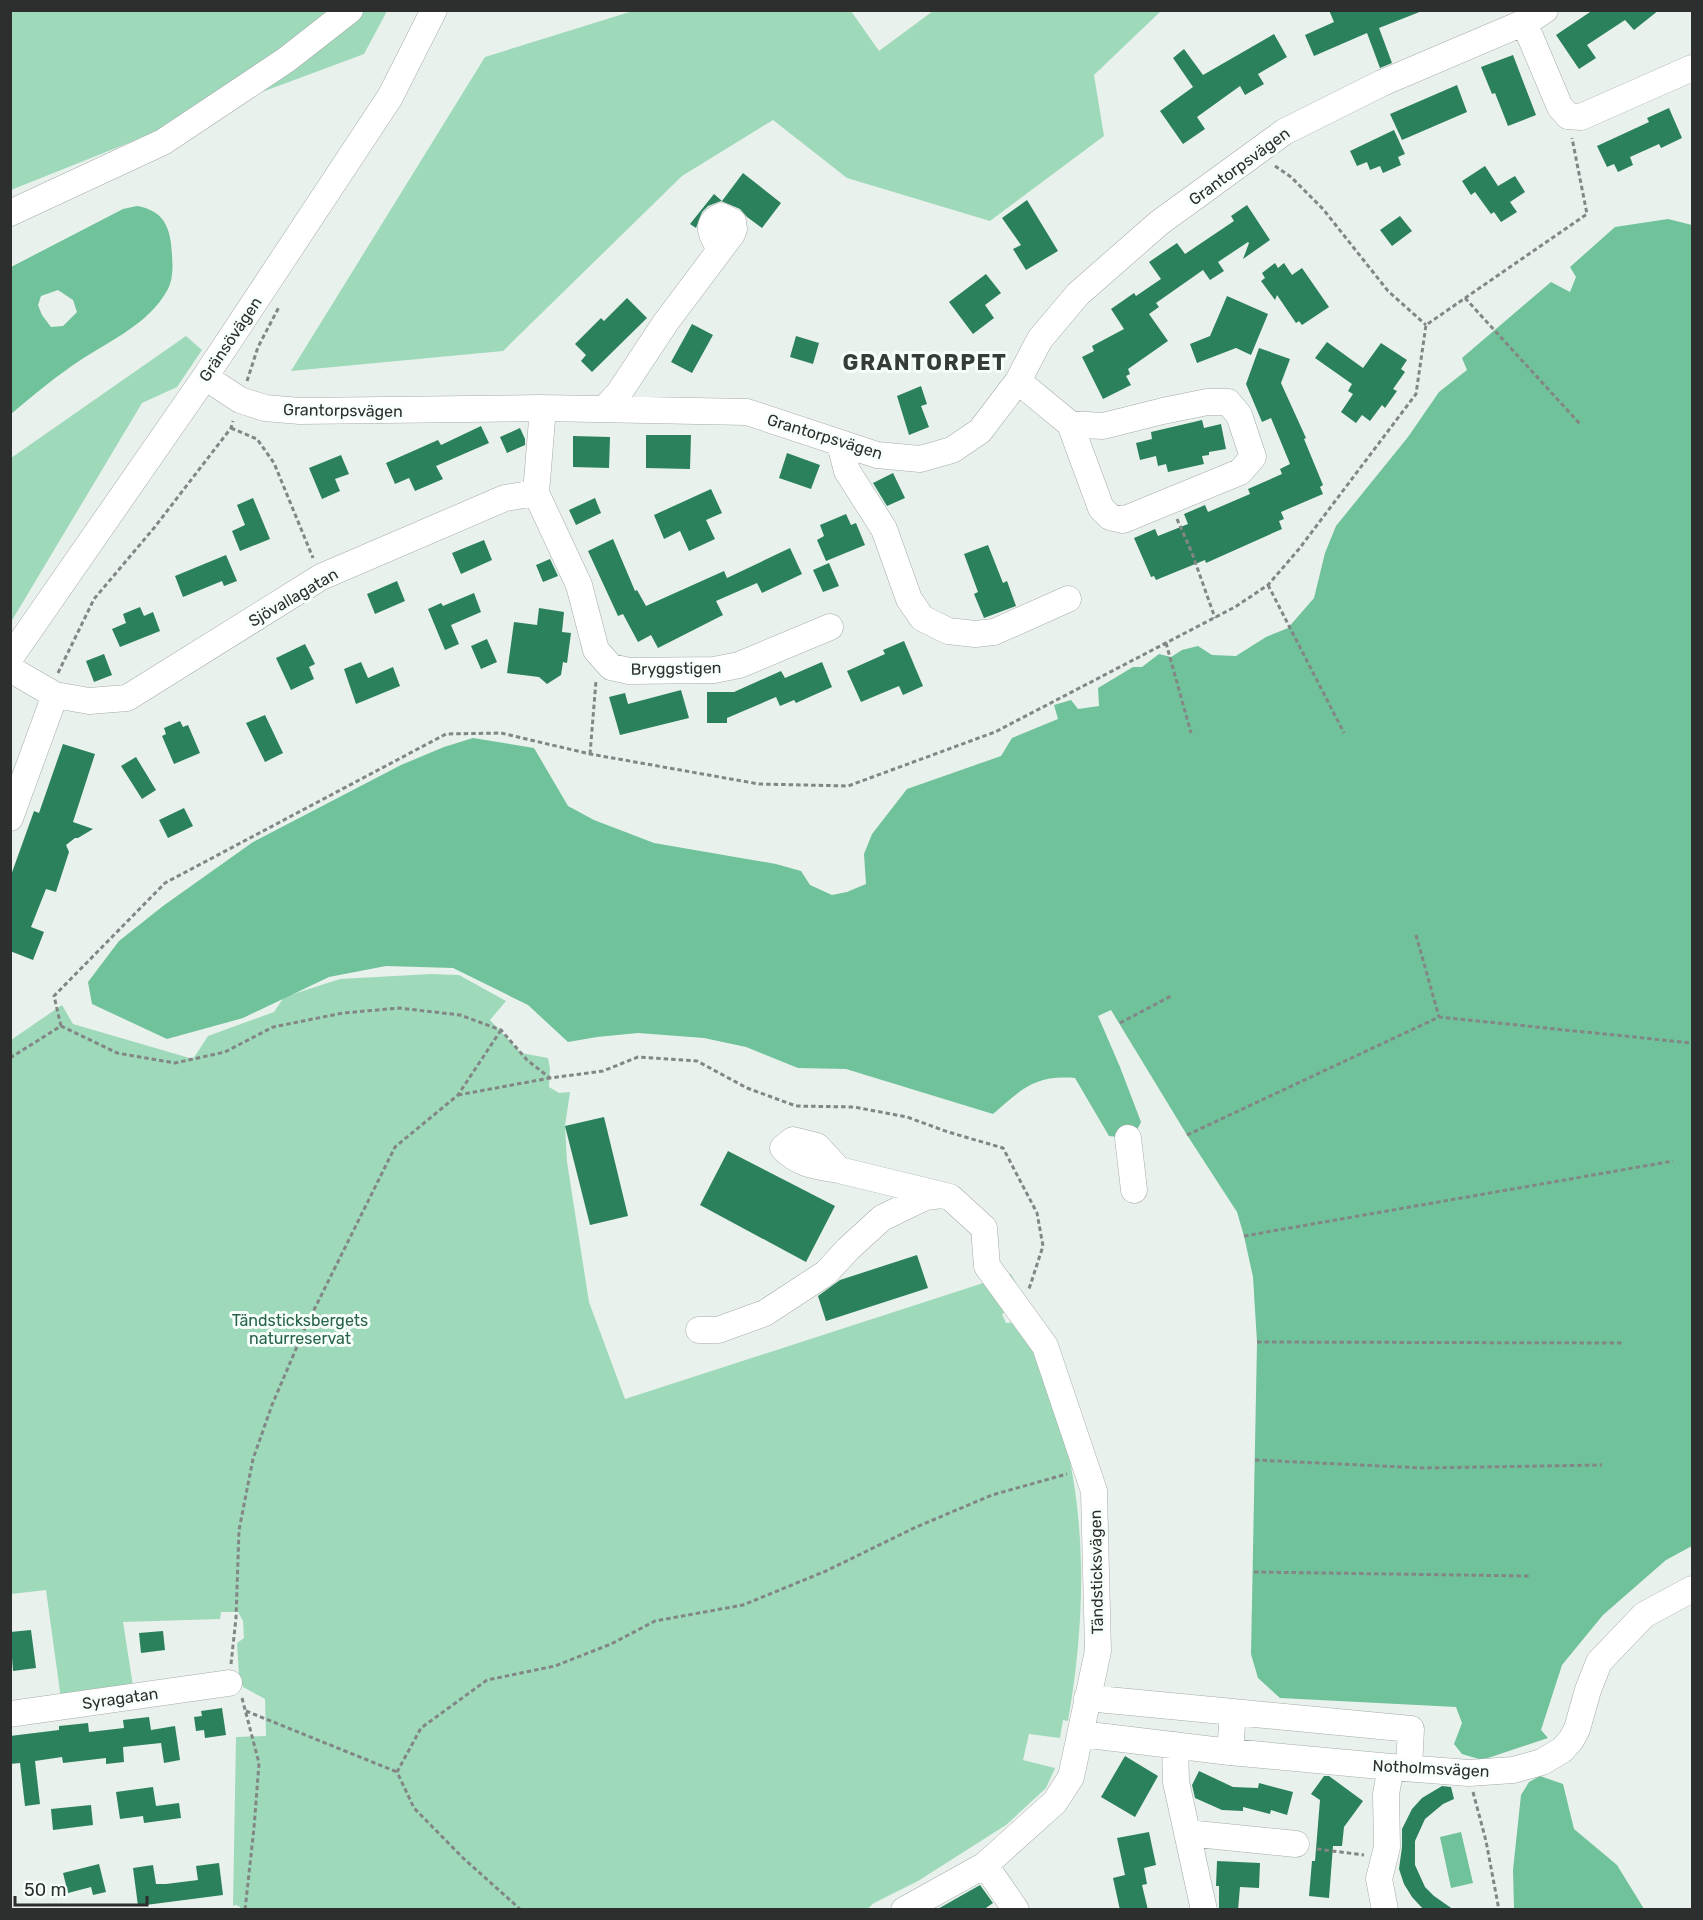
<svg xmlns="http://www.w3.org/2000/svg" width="1703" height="1920" viewBox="0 0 1703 1920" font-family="Rubik,sans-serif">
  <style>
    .green { fill: #9ed9ba }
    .water { fill: #70c29a; fill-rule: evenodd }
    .building { fill: #2b815b }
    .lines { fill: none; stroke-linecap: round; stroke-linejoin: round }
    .minor-casing { stroke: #a5aca8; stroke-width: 27 }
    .path { stroke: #828785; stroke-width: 3; stroke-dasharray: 4.5 3; stroke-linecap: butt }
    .minor { stroke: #fff; stroke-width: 26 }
    .labels { text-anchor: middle; stroke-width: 6; stroke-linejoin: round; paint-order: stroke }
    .street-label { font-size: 16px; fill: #2c2f2e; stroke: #f7fffa }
    .park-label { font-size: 16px; fill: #276449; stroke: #f7fffa }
    .district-label { font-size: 22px; font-weight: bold; letter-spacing: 1.5px; fill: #363d39; stroke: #f7fffa }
  </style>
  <rect width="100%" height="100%" fill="#e9f1ed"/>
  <path class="green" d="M636,10L851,11L879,51L933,11H1161L1094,75L1104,136L990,221L847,178L773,120L682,176L503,351L291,371L485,57Z
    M11,11H387L364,54L166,128L11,190Z
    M186,336L202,350L177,387L142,403L11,622V458Z
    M431,974L459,975L506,1001L490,1020L521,1053L548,1058L550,1069L549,1087L559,1093L570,1092L565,1126L567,1162L589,1302L625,1399L1011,1274L1018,1287L1012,1308L1002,1314L1006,1323L1018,1322L1024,1324C1036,1358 1052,1392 1062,1427C1088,1523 1085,1624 1068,1721L1063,1720L1060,1738L1029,1734L1023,1760L1055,1768L1046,1788L1006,1825L918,1881L874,1903L866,1910L240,1909V1907L236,1905L233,1906L236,1737L266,1736L265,1699L243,1687L239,1676L237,1643L244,1638L243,1621L238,1612H221L220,1619L123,1622L133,1686L61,1699L46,1590L11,1594V1040L62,1005L73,1024L193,1059L208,1036L274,1012L284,997L340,979Z"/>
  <path class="water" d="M137,206C159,210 168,221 171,243C172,257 175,275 168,289C148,327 103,343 69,368C49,382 30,398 11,414V267L123,209ZM58,290L73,300L77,312L63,326L51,327L42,315L38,305L41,296Z
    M1668,219L1692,225V1546L1666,1560L1603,1615L1562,1665L1541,1730L1548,1738L1482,1760L1462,1754L1454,1744L1462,1723L1456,1707L1280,1698L1258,1678L1251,1654L1257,1342L1253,1277L1244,1236L1237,1212L1187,1135L1111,1010L1098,1016L1120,1067L1141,1122L1136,1132L1128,1138L1109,1136L1075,1078C1034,1075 1022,1089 993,1114L846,1069L798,1068L746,1047L704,1038L638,1033L597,1037L568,1042L528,1005L453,968L386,966L329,977L243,1018L167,1039L92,1004L88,982L119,941L163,906L253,842L401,765L444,747L473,738L534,748L568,806L594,820L654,843L776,864L801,871L810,885L832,895L847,892L866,884L864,854L872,834L907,789L1001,756L1012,738L1058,719L1054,705L1071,700L1078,709L1099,706L1098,688L1133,667H1142L1159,654L1171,657L1182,650L1198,646L1212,655L1236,656L1266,637L1288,628L1314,598L1325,553L1336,526L1408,437L1439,392L1467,370L1462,358L1551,282L1570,292L1576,277L1570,267L1615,227Z
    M1540,1776L1563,1784L1574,1829L1617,1865L1644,1909H1514L1513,1870L1521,1795L1529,1782Z
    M1461,1832L1473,1883L1451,1888L1440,1837Z"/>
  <path class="building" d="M1329,10H1421L1422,11L1379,28L1392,63L1380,68L1367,33L1314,56L1305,35L1334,22Z
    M1593,10H1659L1634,30L1625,20L1587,45L1596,58L1579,69L1556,35Z
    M1274,34L1287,57L1258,74L1264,84L1245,95L1240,86L1197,117L1205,129L1183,144L1160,111L1193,87L1173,58L1184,49L1203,75Z
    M1513,55L1536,115L1508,126L1495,93L1492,94L1481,67Z
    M1457,85L1467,112L1402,140L1390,114Z
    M1669,108L1682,138L1661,148L1659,144L1630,157L1633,165L1618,172L1614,164L1607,167L1597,146L1649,122L1647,118Z
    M1394,130L1405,154L1398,157L1401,165L1383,173L1380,166L1370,170L1367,162L1357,166L1350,151Z
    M1485,166L1498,186L1515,176L1525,192L1510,202L1517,212L1501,222L1494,212L1491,214L1475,192L1471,195L1462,181Z
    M743,173L781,203L762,228L747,217L740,209L721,201L708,206L702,212L696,228L690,224L714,194L722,201Z
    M1027,200L1058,251L1026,270L1013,249L1021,245L1002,218Z
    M1247,205L1270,240L1243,259L1249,243L1248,242L1218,262L1224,271L1210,280L1203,270L1156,303L1159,307L1149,314L1168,341L1128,369L1130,374L1126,376L1131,385L1103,399L1082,357L1094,351L1092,346L1124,329L1111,309L1134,293L1136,296L1161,279L1149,262L1177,243L1185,254L1234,221L1231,216Z
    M1400,216L1412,231L1392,246L1380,230Z
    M1275,263L1278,268L1284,263L1292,275L1302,268L1329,307L1302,325L1299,321L1296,323L1277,295L1275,300L1261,281L1265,278L1262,273Z
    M986,274L1001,293L985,305L994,318L973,334L949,302Z
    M1227,296L1268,314L1251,355L1236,348L1197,363L1190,344L1210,336Z
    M627,298L647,318L592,372L581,361L586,355L575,344L601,318L604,321Z
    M692,324L713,335L692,373L671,362Z
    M796,336L819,343L813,364L790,357Z
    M1327,342L1363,368L1381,343L1407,360L1401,369L1405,372L1393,389L1397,391L1385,408L1382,405L1370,421L1362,415L1356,423L1341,412L1353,394L1348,391L1352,384L1315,358Z
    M1259,348L1290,359L1281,383L1306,438L1304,439L1323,485L1320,487L1323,494L1281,512L1284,519L1279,521L1282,529L1206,563L1205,560L1156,580L1154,576L1151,577L1134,538L1155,529L1158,536L1188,524L1184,514L1205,505L1208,512L1250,494L1248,489L1282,474L1280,469L1290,464L1271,418L1262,422L1246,384Z
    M921,386L927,404L921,406L929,427L909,435L897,396Z
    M1202,420L1204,428L1221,424L1226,449L1209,452V455L1202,456L1204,464L1168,472L1166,464L1158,466L1156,456L1140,460L1136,443L1152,439L1151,432Z
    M481,426L489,443L436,466L443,479L415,491L409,478L395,484L386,463L438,440L441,445Z
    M520,428L525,439V445L507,453L500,437Z
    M646,435H691L690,469L646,468Z
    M573,436L610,437L609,468L573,467Z
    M787,453L820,465L811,489L779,478Z
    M341,455L349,474L335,479L340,491L322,499L309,468Z
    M893,473L905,498L887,506L873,483Z
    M711,489L722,513L706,520L715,539L689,551L680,531L664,539L654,515Z
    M253,498L270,539L240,551L232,531L245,525L237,505Z
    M595,498L601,513L576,525L569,510Z
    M846,514L851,525L856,523L865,545L826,561L817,540L824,536L820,525Z
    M613,539L635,591L637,590L646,606L724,571L727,578L790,548L802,574L762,593L757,583L716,601L723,615L658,648L651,635L638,642L623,614L618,616L588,551Z
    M484,540L492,560L461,574L452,553Z
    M988,545L1003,583L1007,581L1016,606L984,618L974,594L978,592L964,554Z
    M226,555L237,581L224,586L222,581L183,597L175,576Z
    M550,559L558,576L543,582L536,565Z
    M829,563L839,586L823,592L813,570Z
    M397,581L405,601L375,614L367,594Z
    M474,593L481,612L451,625L459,644L445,650L428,609L441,603L443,606Z
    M140,607L144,616L153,612L160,631L120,647L112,629L126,623L123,614Z
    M539,608L564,612L562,632L571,633L567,663L563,662L561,675L547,684L539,677L507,673L514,622L537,625Z
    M487,639L497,662L481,669L471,646Z
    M904,641L923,686L903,695L899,686L861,702L847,671L885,654L883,650Z
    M305,644L315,664L309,667L314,679L291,690L276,658Z
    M104,654L112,675L94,682L86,661Z
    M361,662L368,678L393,667L400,686L356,704L344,669Z
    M822,662L832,687L796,703L794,700L780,706L776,697L727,718V723H707V692H734L781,671L785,678Z
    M681,690L689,718L620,735L609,697L625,693L628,704Z
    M265,715L283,753L265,762L246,723Z
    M180,721L183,727L188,725L200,753L174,764L162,736L166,734L164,728Z
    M63,744L95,754L73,822L93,829L78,838H75L66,845L69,852L56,892L46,889L31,927L44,932L33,960L10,951V878L34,811L39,813Z
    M136,757L156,790L142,799L121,766Z
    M184,808L193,826L168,838L159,820Z
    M604,1117L628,1216L590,1225L565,1126Z
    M728,1151L835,1206L806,1262L700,1205Z
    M917,1255L928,1288L826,1321L818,1296L840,1280Z
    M31,1630L36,1668L13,1671L10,1632Z
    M163,1631L165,1650L141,1653L139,1633Z
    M222,1708L226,1735L205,1738L204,1730L196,1731L194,1717L202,1716L201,1711Z
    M149,1717L151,1730L175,1726L180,1760L164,1763L161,1743L123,1747L124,1762L106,1764V1758L63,1763L62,1757L35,1761L40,1804L25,1806L20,1763L10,1764V1736L59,1730V1726L88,1723L89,1732L124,1728L123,1720Z
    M1125,1756L1158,1776L1135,1817L1101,1797Z
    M1199,1771L1233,1787L1258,1788L1259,1783L1293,1792L1287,1815L1271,1810L1270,1814L1243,1807V1811L1222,1810L1195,1798L1192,1785Z
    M1324,1776H1329L1363,1801L1344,1827L1342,1846H1333L1329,1898L1309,1896L1312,1861H1315L1320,1800L1311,1794Z
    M1442,1786L1451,1787L1454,1799L1443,1804L1425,1819L1415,1841V1865L1425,1887L1434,1896L1454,1910H1424L1412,1897L1404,1884L1399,1869L1402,1847V1829L1412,1809L1422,1798Z
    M153,1787L156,1806L179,1803L181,1818L144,1823L143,1816L120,1819L116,1792Z
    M91,1805L93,1825L53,1830L51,1809Z
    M1149,1832L1156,1865L1144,1868L1147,1884L1142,1885L1148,1910H1120L1113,1878L1125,1875L1117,1838Z
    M1217,1861L1260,1863L1259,1888L1240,1887L1238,1910H1219V1886H1216Z
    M219,1863L223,1895L138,1906L133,1868L153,1865L156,1884H166L198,1880L196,1866Z
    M99,1864L106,1892L93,1895L91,1887L68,1893L63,1873Z
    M980,1885L993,1903L983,1910H936Z"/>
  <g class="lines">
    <g class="minor-casing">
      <path id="minor" d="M1524,22L1560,107L1568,116L1581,117L1692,68
        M10,213L163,142L286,60L350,10
        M205,377L240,400L265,408L300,411L543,408L747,412L877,455L920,459L952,450L980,431L1018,381L1040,339L1078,294L1159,223L1284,132L1382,83L1530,20L1545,10
        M1018,381L1070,424L1101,508L1110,517L1123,520L1240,472L1253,457L1239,415L1228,402H1207L1163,411L1103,426L1070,424
        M543,408L536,493L579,585L596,650L611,667L629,671L714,670L739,665L830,627
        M604,409L619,393L666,322L732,234L734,229L733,222L721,216C704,223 712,237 720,248
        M840,444L847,471L884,529L909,599L922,618L948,631L975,634L994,632L1068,599
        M10,658L205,377L390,97L434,10
        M10,669L55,695L89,701L127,698L321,577L505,498L536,493
        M10,818L55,695
        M1128,1138L1134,1190
        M839,1170C817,1166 799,1165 783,1148L793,1140L817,1146L839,1170L950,1197L984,1228L987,1266L1045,1346L1094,1491L1098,1651L1071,1777L1055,1802L985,1865L904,1910
        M699,1330H718L765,1313L826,1273L848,1249L882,1218L925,1197L942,1195
        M1087,1698L1233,1712
        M10,1714L229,1683
        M1081,1734L1230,1752L1391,1767L1469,1773L1513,1770L1542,1762L1562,1750L1571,1740L1577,1729L1588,1690L1599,1662L1644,1615L1692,1589
        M1175,1745L1176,1782L1204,1910
        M1230,1752L1233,1712L1411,1729L1409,1767
        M1187,1833L1296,1844
        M985,1865L1016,1910
        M1385,1910L1379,1879L1387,1847L1386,1794L1391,1767"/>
    </g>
    <path class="path" d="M1275,166L1291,177L1323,209L1388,291L1426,325
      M1465,298L1580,424
      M247,381L258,347L279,307
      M231,428L257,439L274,463L313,558
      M1177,519L1192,553L1215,618
      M1268,585L1344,733
      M1166,643L1191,733
      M58,673L94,599L154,528L231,428L233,421
      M590,754L596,681
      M1416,935L1439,1017
      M1120,1023L1173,995
      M61,1026L54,996L165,883L446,734L501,733L590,754L759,784L848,786L995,732L1235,607L1268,585L1299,549L1416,394L1426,325L1587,214L1572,138
      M10,1058L61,1026L117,1053L175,1063L225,1052L273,1027L343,1013L399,1008L460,1015L501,1030L527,1060L550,1078L603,1071L638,1057L697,1061L747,1088L796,1106L854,1107L907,1117L948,1132L1003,1148L1037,1213L1043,1246L1029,1289
      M458,1095L550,1078
      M1187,1135L1439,1017L1692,1043
      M1244,1236L1673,1161
      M1257,1342L1624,1343
      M1255,1460L1424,1468L1602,1465
      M1254,1572L1529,1576
      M231,1664L236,1618L239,1530L253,1459L272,1405L305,1328L395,1147L458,1095L501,1030
      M242,1698L259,1763L254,1828L245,1910
      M246,1711L397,1772
      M1473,1792L1486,1841L1499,1910
      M1317,1849L1364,1855
      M521,1910L463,1858L414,1808L397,1772L421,1728L487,1680L555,1666L611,1644L655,1621L743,1605L826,1571L914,1528L992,1495L1067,1474"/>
    <use href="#minor" class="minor"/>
  </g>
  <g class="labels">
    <g class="street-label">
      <text transform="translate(1239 166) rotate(-36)" y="6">Grantorpsvägen</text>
      <text transform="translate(230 339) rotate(-56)" y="6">Gränsövägen</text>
      <text transform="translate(343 410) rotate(1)" y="6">Grantorpsvägen</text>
      <text transform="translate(825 436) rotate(17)" y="6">Grantorpsvägen</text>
      <text transform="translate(293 597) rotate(-30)" y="6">Sjövallagatan</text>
      <text transform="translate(676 668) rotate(-1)" y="6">Bryggstigen</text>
      <text transform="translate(1096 1572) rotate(-91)" y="6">Tändsticksvägen</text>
      <text transform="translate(120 1698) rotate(-8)" y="6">Syragatan</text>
      <text transform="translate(1431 1768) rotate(3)" y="6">Notholmsvägen</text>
    </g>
    <g class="park-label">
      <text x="300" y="1326">Tändsticksbergets<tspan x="300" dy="18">naturreservat</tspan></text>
    </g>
    <g class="district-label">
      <text x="925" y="370">GRANTORPET</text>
    </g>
  </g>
  <rect width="1703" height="1920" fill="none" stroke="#2c2f2e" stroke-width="24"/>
  <path d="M15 1896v9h132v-9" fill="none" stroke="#2c2f2e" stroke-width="3"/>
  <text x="24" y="1896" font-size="18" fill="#2c2f2e" stroke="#f7fffa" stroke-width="4.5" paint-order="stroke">50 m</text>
</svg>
